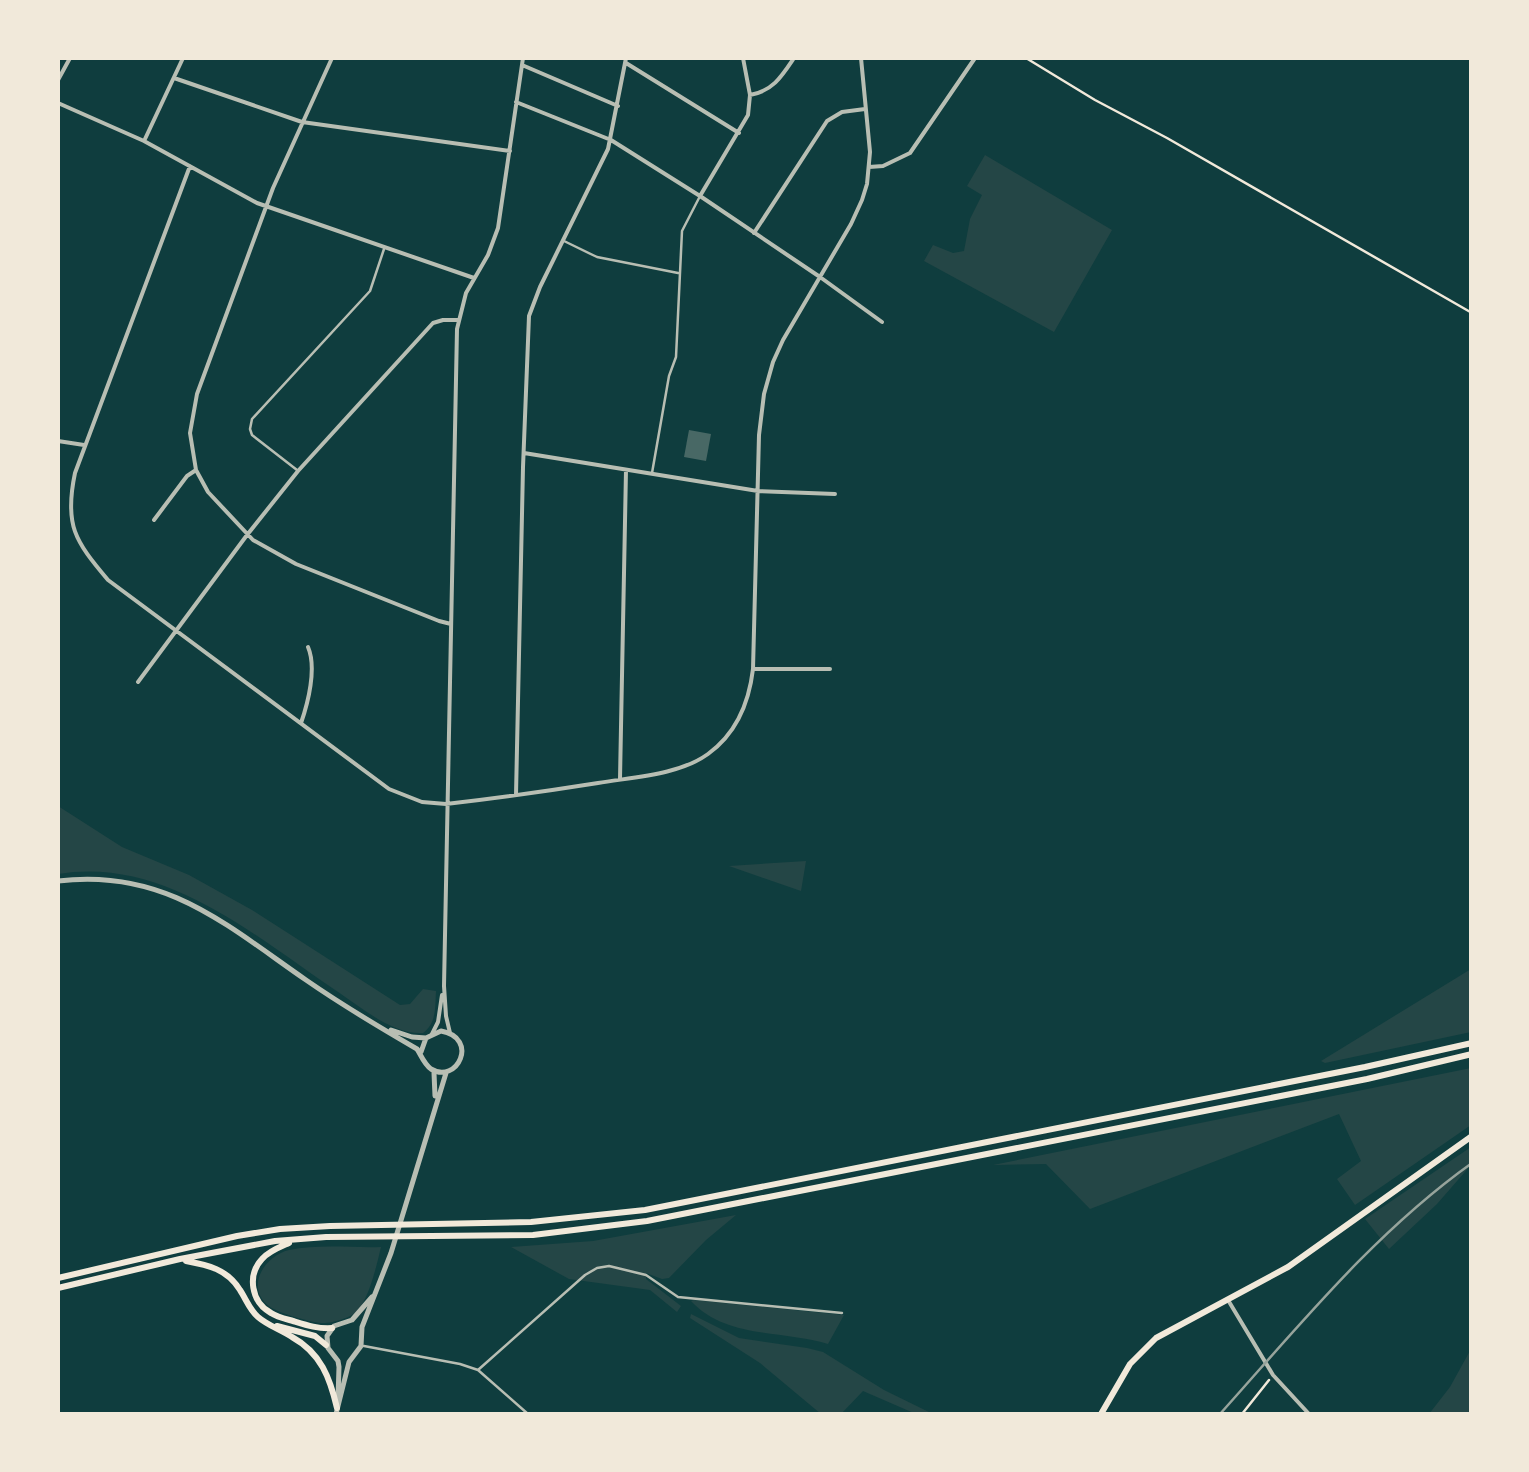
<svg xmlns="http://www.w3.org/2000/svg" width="1529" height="1472" viewBox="0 0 1529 1472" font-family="'Nunito Sans',sans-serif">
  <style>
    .green { fill: #244646 }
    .building { fill: #486865 }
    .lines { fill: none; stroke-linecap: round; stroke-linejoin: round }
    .path { stroke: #f1e9da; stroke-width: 2.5 }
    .service { stroke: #b8beb3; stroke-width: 2.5 }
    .minor { stroke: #b8beb3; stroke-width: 4 }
    .tertiary { stroke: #b8beb3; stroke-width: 5 }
    .primary { stroke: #f1e9da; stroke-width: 6 }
    .trunk { stroke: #f1e9da; stroke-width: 6 }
    .rail { stroke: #97a49c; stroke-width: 2.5 }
  </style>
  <rect width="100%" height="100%" fill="#0f3d3e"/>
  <path class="green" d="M985,155L1112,230L1054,332L924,261L933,245L953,253L964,251L970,219L982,195L967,186Z
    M58,806L122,847L189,875L252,910L400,1005L410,1004L423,989L436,991C435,1006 437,1023 423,1033C395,1035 364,1010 341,994C257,938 166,856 58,874Z
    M806,861L801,891L729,866Z
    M1471,969V1032L1325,1063L1321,1061Z
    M1471,1068V1125L1355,1205L1337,1179L1361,1161L1339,1114L1090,1209L1046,1164L993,1165Z
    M1471,1147V1165L1437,1204L1389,1249L1365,1219Z
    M736,1215L706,1240L669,1278L662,1279L646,1273V1279L681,1306L677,1312L650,1290L569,1279L511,1247L593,1241Z
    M381,1247C377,1264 369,1299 357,1311C351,1318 330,1324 321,1323C310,1322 279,1313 270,1307C244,1288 264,1256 289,1250C318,1244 352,1248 381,1247Z
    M694,1300L844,1315L828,1344C783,1330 726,1339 691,1301Z
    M691,1314L739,1338L807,1348L823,1352L884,1390L933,1414H916L863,1391L841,1414H821L760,1363L690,1318Z
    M1471,1349V1414H1429L1450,1387Z"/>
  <path class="building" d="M689,430L711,434L706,461L684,457Z"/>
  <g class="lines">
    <path class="path" d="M1026,58L1095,100L1167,138L1472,313
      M1242,1414L1269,1380"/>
    <path class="service" d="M564,241L597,257L678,273
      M297,470L252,435L250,429L252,419L370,291L384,249
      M652,473L669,376L676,357L682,231L699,198
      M364,1346L460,1364L478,1370L528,1414
      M478,1370L585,1275L597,1268L609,1266L646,1275L678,1297L842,1313"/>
    <path class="minor" d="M332,58L273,188L197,394L190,433L196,470L208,492L253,540L296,564L439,621L451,624
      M626,63L739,133
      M522,65L618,106
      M174,78L302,122L510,151
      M58,80L70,58
      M750,95C773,91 782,76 794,58
      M516,102L611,140L700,196L820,277L882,322
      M58,103L144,141L257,203L474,278
      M145,139L183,58
      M190,166L75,473C64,525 75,541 108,580L389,789L422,802L446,804C497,798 548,791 598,783C633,777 679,775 708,754C737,733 749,703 753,669L759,435L764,394L773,362L783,340L851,224L862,200L867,184L870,152L861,58
      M869,167L883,166L910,153L975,58
      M700,196L748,115L750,95L743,58
      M754,233L827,121L842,112L865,109
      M58,441L84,445
      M524,453L758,491L835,494
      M154,520L187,476L196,470
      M753,669H830
      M138,682L247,535L298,471L433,323L443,320H458
      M301,723C308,703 317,668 308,647
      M620,779L626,470
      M516,795L523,467L529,316L540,287L608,149L626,58
      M450,1033L446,1016L444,986L457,329L466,293L488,255L498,228L523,58
      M432,1034L438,1022L442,995
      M1228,1300L1273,1375L1309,1414"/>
    <path class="tertiary" d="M58,881C164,868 225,924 306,980C342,1005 379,1027 417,1049C421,1055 424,1064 431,1069C457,1085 480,1038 441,1031L426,1038L421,1052
      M391,1030L412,1037L426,1038
      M434,1073L435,1096
      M338,1398L339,1367L338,1361L328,1348L327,1336L334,1326L352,1320L372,1297
      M336,1414L349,1362L361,1346L362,1327L391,1253L446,1073"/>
    <path class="primary" d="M1101,1414L1130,1364L1156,1338L1288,1267L1472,1136"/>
    <path class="trunk" d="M289,1243C280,1247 269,1251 262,1259C247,1275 251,1302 271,1313C277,1317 286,1319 293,1321C306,1325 318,1329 332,1328
      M186,1261C208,1265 227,1269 240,1290C246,1299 249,1309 258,1317C267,1325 281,1330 292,1337C321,1353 330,1378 337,1408
      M58,1278L237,1236L280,1229L330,1226L531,1222L645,1210L1365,1067L1472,1043
      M58,1288L180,1259L275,1241L326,1237L533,1235L647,1221L1367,1079L1472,1054
      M277,1326L315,1336L326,1345"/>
    <path class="rail" d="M1220,1414C1299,1326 1374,1233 1472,1163"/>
  </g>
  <rect width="1529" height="1472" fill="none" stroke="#f1e9da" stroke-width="120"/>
</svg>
